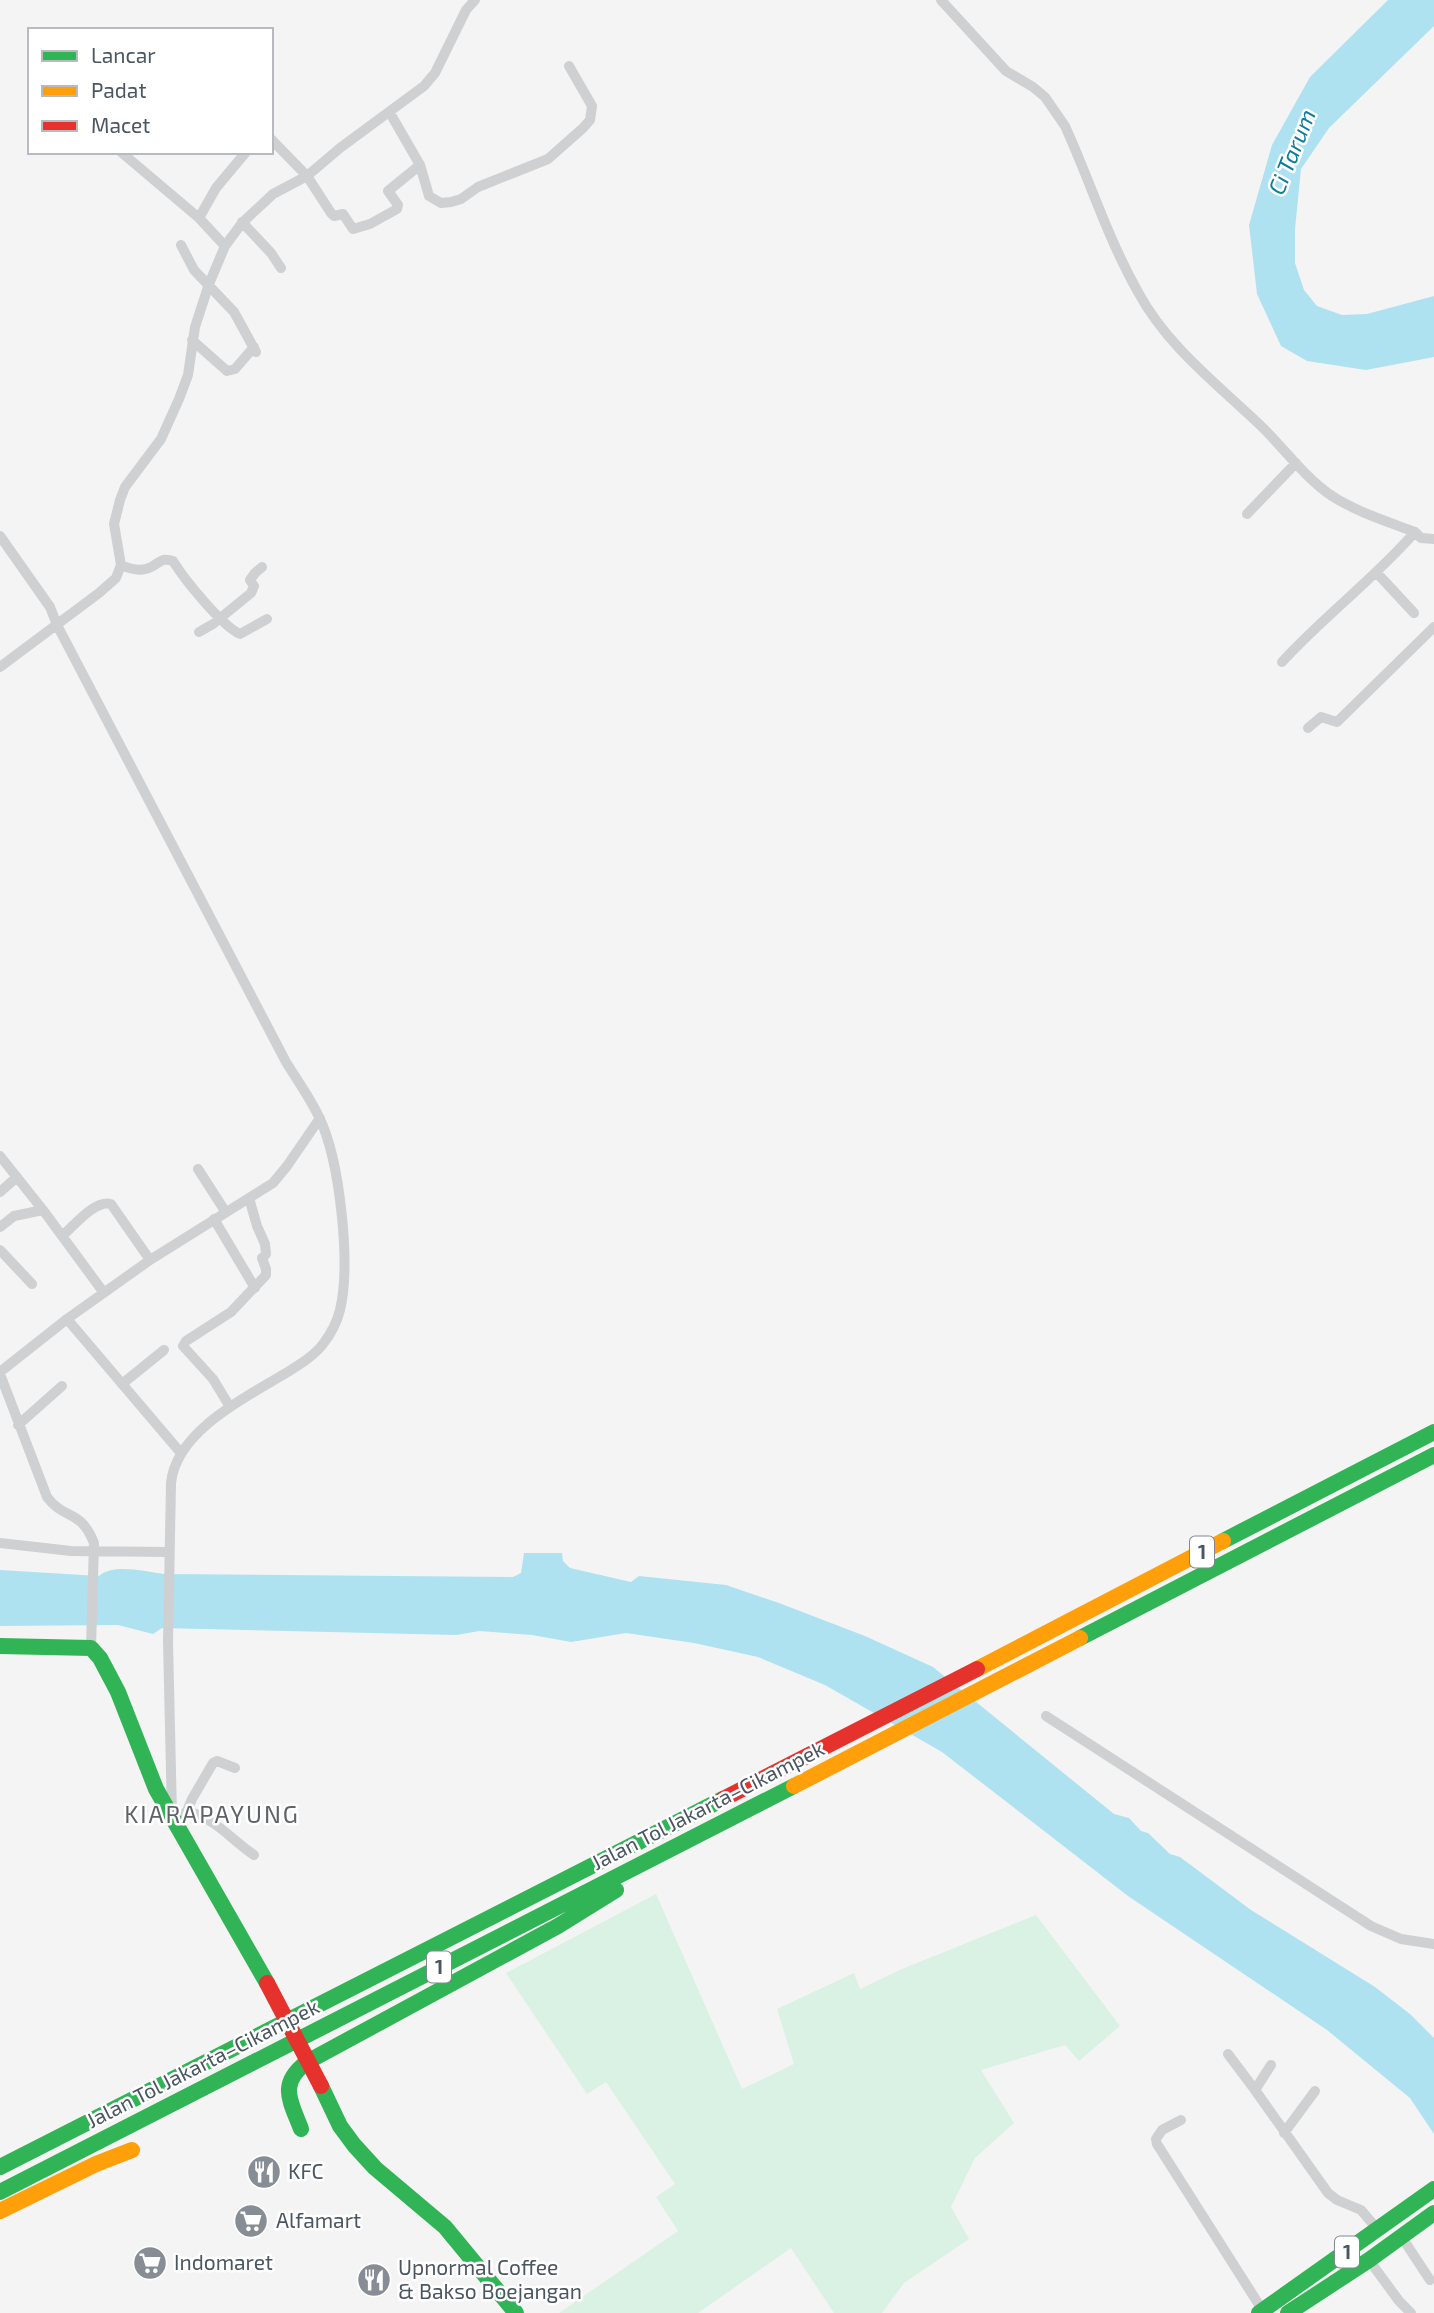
<svg xmlns="http://www.w3.org/2000/svg" width="1434" height="2313" viewBox="0 0 1434 2313" font-family="'Exo 2',sans-serif">
  <style>
    .green { fill: #d9f2e3 }
    .water { fill: #aee2f0 }
    .lines { fill: none; stroke-linecap: round; stroke-linejoin: round }
    .street { stroke: #ced0d2; stroke-width: 10 }
    .fast { stroke: #30b455; stroke-width: 16 }
    .slow { stroke: #ff9f0a; stroke-width: 16 }
    .jam { stroke: #e5322d; stroke-width: 16 }
    .jam-bridge { stroke: #e5322d; stroke-width: 16 }
    .labels { text-anchor: middle; stroke-width: 5; stroke-linejoin: round; paint-order: stroke }
    .shield { fill: #fff; stroke: #808990; stroke-width: 2 }
    .shield-label { font-size: 19px; font-weight: bold; fill: #4a5661 }
    .street-label { font-size: 21px; fill: #4a5661; stroke: #fff }
    .poi-label { font-size: 21px; fill: #4a5661; stroke: #fff; text-anchor: start }
    .water-label { font-size: 23px; font-style: italic; fill: #0c7c9b; stroke: #fff }
    .quarter-label { font-size: 24px; letter-spacing: 2px; fill: #5f6368; stroke: #fff }
  </style>
  <rect width="100%" height="100%" fill="#f4f4f4"/>
  <path class="green" d="M656,1894L742,2089L794,2064L777,2009L854,1973L860,1989L902,1969L1036,1915L1120,2026L1079,2061L1065,2045L981,2070L1014,2123L975,2158L951,2207L969,2239L904,2283L882,2313H834L791,2248L698,2313H559L678,2231L656,2197L675,2184L606,2082L587,2094L506,1973Z"/>
  <path class="water" d="M1388,0H1434V26L1329,128L1301,169L1295,229V263L1304,290L1317,306L1342,315L1367,314L1434,296V357L1366,370L1307,361L1281,346L1257,294L1249,225L1272,145L1310,77Z
    M524,1553H562L563,1561L570,1568L631,1582L639,1576L726,1585L779,1603L865,1636L933,1667L1114,1814L1129,1818L1141,1831L1148,1833L1170,1854L1180,1857L1251,1910L1375,1987L1410,2014L1434,2038V2134L1410,2098L1327,2030L1128,1896L942,1752L825,1685L758,1657L694,1643L626,1633L571,1642L532,1635L479,1631L457,1635L162,1628L153,1634L118,1625L0,1626V1570L99,1576C114,1563 146,1572 164,1574L513,1577L521,1573Z"/>
  <g class="lines">
    <path class="street" d="M941,0L1006,71L1033,87L1045,97L1065,126C1090,181 1108,239 1138,292C1167,346 1216,383 1260,425C1284,448 1304,477 1332,496C1357,512 1386,521 1415,532L1421,538L1434,539
      M390,113L420,165L429,196L441,203L451,202L461,199L478,187L548,159L583,128L590,120L592,106L569,66
      M271,139L307,176L331,213L334,216L343,214L353,229L370,224L397,209L398,205L388,191L420,165
      M121,152L199,218L225,246
      M199,218L216,188L246,152
      M242,222L271,253L281,268
      M181,245L194,270L234,312L256,352
      M192,340L227,371L235,369L254,347
      M1247,514L1296,463
      M0,536L50,607L57,625L286,1062C297,1080 310,1098 319,1117C340,1160 351,1264 340,1310C337,1322 330,1335 323,1344C314,1356 299,1365 286,1373C246,1397 176,1431 171,1483L168,1642L172,1814
      M121,565C130,569 142,572 151,567C160,563 161,557 173,561C184,579 222,626 240,634L267,619
      M1376,572L1414,613
      M199,632L213,624L251,593L254,586L250,580L255,573L262,567
      M1282,662C1324,616 1374,579 1415,532
      M0,667L99,593L116,578L121,565L114,524L120,500L125,487L161,439L179,399L188,375L195,327L209,284L225,246L242,223L273,194L307,176L340,148L424,86L435,73L466,10L475,0
      M1308,728L1321,717L1337,722L1434,627
      M0,1156L43,1210L104,1293
      M198,1169L225,1211
      M0,1192L17,1177
      M214,1219L255,1288
      M0,1227L14,1216L43,1210
      M62,1236C74,1226 94,1200 111,1204L150,1260
      M0,1250L32,1284
      M67,1319L180,1452
      M0,1372L67,1319L150,1260L273,1183L287,1166L320,1118
      M0,1374L47,1497C65,1521 80,1508 94,1543L91,1648
      M122,1384L164,1350
      M230,1407L213,1379L183,1346L186,1341L231,1312L266,1275V1269L262,1258L266,1254L265,1244L257,1226L249,1198
      M18,1425L62,1386
      M0,1543L71,1551L169,1552
      M1046,1716L1371,1926L1401,1939L1434,1944
      M187,1811C218,1820 229,1838 254,1855
      M174,1823L187,1811L192,1799L213,1763L217,1761L235,1768
      M1228,2054L1255,2090
      M1271,2065L1255,2090L1328,2193L1337,2200L1361,2210L1378,2230
      M1181,2120L1162,2130L1156,2139L1157,2144L1263,2311
      M1284,2133L1315,2091
      M1401,2236L1430,2280
      M1369,2260L1399,2301L1411,2313"/>
    <path class="fast" d="M1223,1541L1434,1432
      M1080,1638L1434,1455
      M0,1646L91,1648L100,1658L118,1692L156,1789L267,1983
      M321,2086L340,2126L354,2145L375,2168L445,2227L516,2313
      M301,2129C290,2100 278,2084 307,2062L558,1926L616,1890
      M0,2167L723,1799
      M0,2192L794,1786
      M1259,2313L1434,2189
      M1288,2313L1369,2260L1434,2213"/>
    <path class="slow" d="M977,1669L1223,1541
      M794,1786L1080,1638
      M0,2211L96,2164L132,2150"/>
    <path class="jam" d="M723,1799L977,1669"/>
    <path class="jam-bridge" d="M267,1983L321,2086"/>
  </g>
  <defs>
    <g id="restaurant-disc" transform="scale(1.75)"><circle r="9.5" fill="#868d94" stroke="#fff"/><path d="M-5-6h1v4h1v-4h1v4h1v-4h1v5L-1.5 .5V6h-2V.5L-5-1ZM5-6V6H3V1.5H1.5Q1.5-4 5-6Z" fill="#fff"/></g>
    <g id="supermarket-disc" transform="scale(1.75)"><circle r="9.5" fill="#868d94" stroke="#fff"/><path d="M-6-5.5h2.5l.6 2H6L4.5 2H-2.5L-4.4-4H-6ZM-1.5 3.2a1.3 1.3 0 1 0 .1 0ZM3 3.2a1.3 1.3 0 1 0 .1 0Z" fill="#fff"/></g>
  </defs>
  <g fill-rule="evenodd">
    <use href="#restaurant-disc" x="264" y="2172"/>
    <use href="#supermarket-disc" x="251" y="2221"/>
    <use href="#supermarket-disc" x="150" y="2263"/>
    <use href="#restaurant-disc" x="374" y="2280"/>
  </g>
  <g class="labels">
    <g class="shield">
      <rect x="1190" y="1536.5" width="24" height="31" rx="5"/>
      <rect x="427" y="1951.5" width="24" height="31" rx="5"/>
      <rect x="1335" y="2236.5" width="24" height="31" rx="5"/>
    </g>
    <g class="shield-label">
      <text x="1202" y="1559">1</text>
      <text x="439" y="1974">1</text>
      <text x="1347" y="2259">1</text>
    </g>
    <g class="street-label">
      <text transform="translate(708 1806) rotate(-27)" y="7">Jalan Tol Jakarta–Cikampek</text>
      <text transform="translate(203 2064) rotate(-27)" y="7">Jalan Tol Jakarta–Cikampek</text>
    </g>
    <g class="poi-label">
      <text x="288" y="2179">KFC</text>
      <text x="276" y="2228">Alfamart</text>
      <text x="174" y="2270">Indomaret</text>
      <text x="398" y="2275">Upnormal Coffee<tspan x="398" dy="24">&amp; Bakso Boejangan</tspan></text>
    </g>
    <g class="water-label">
      <text transform="translate(1292 152) rotate(-68)" y="8">Ci Tarum</text>
    </g>
    <g class="quarter-label">
      <text x="212" y="1823">KIARAPAYUNG</text>
    </g>
  </g>
  <rect x="28" y="28" width="245" height="126" fill="#ffffff" stroke="#b7bbc0" stroke-width="2"/>
  <rect x="42" y="51" width="35" height="10" fill="#30b455" stroke="#b7bbc0" stroke-width="2"/>
  <text x="91" y="63" font-size="21" fill="#4a5661">Lancar</text>
  <rect x="42" y="86" width="35" height="10" fill="#ff9f0a" stroke="#b7bbc0" stroke-width="2"/>
  <text x="91" y="98" font-size="21" fill="#4a5661">Padat</text>
  <rect x="42" y="121" width="35" height="10" fill="#e5322d" stroke="#b7bbc0" stroke-width="2"/>
  <text x="91" y="133" font-size="21" fill="#4a5661">Macet</text>
</svg>
